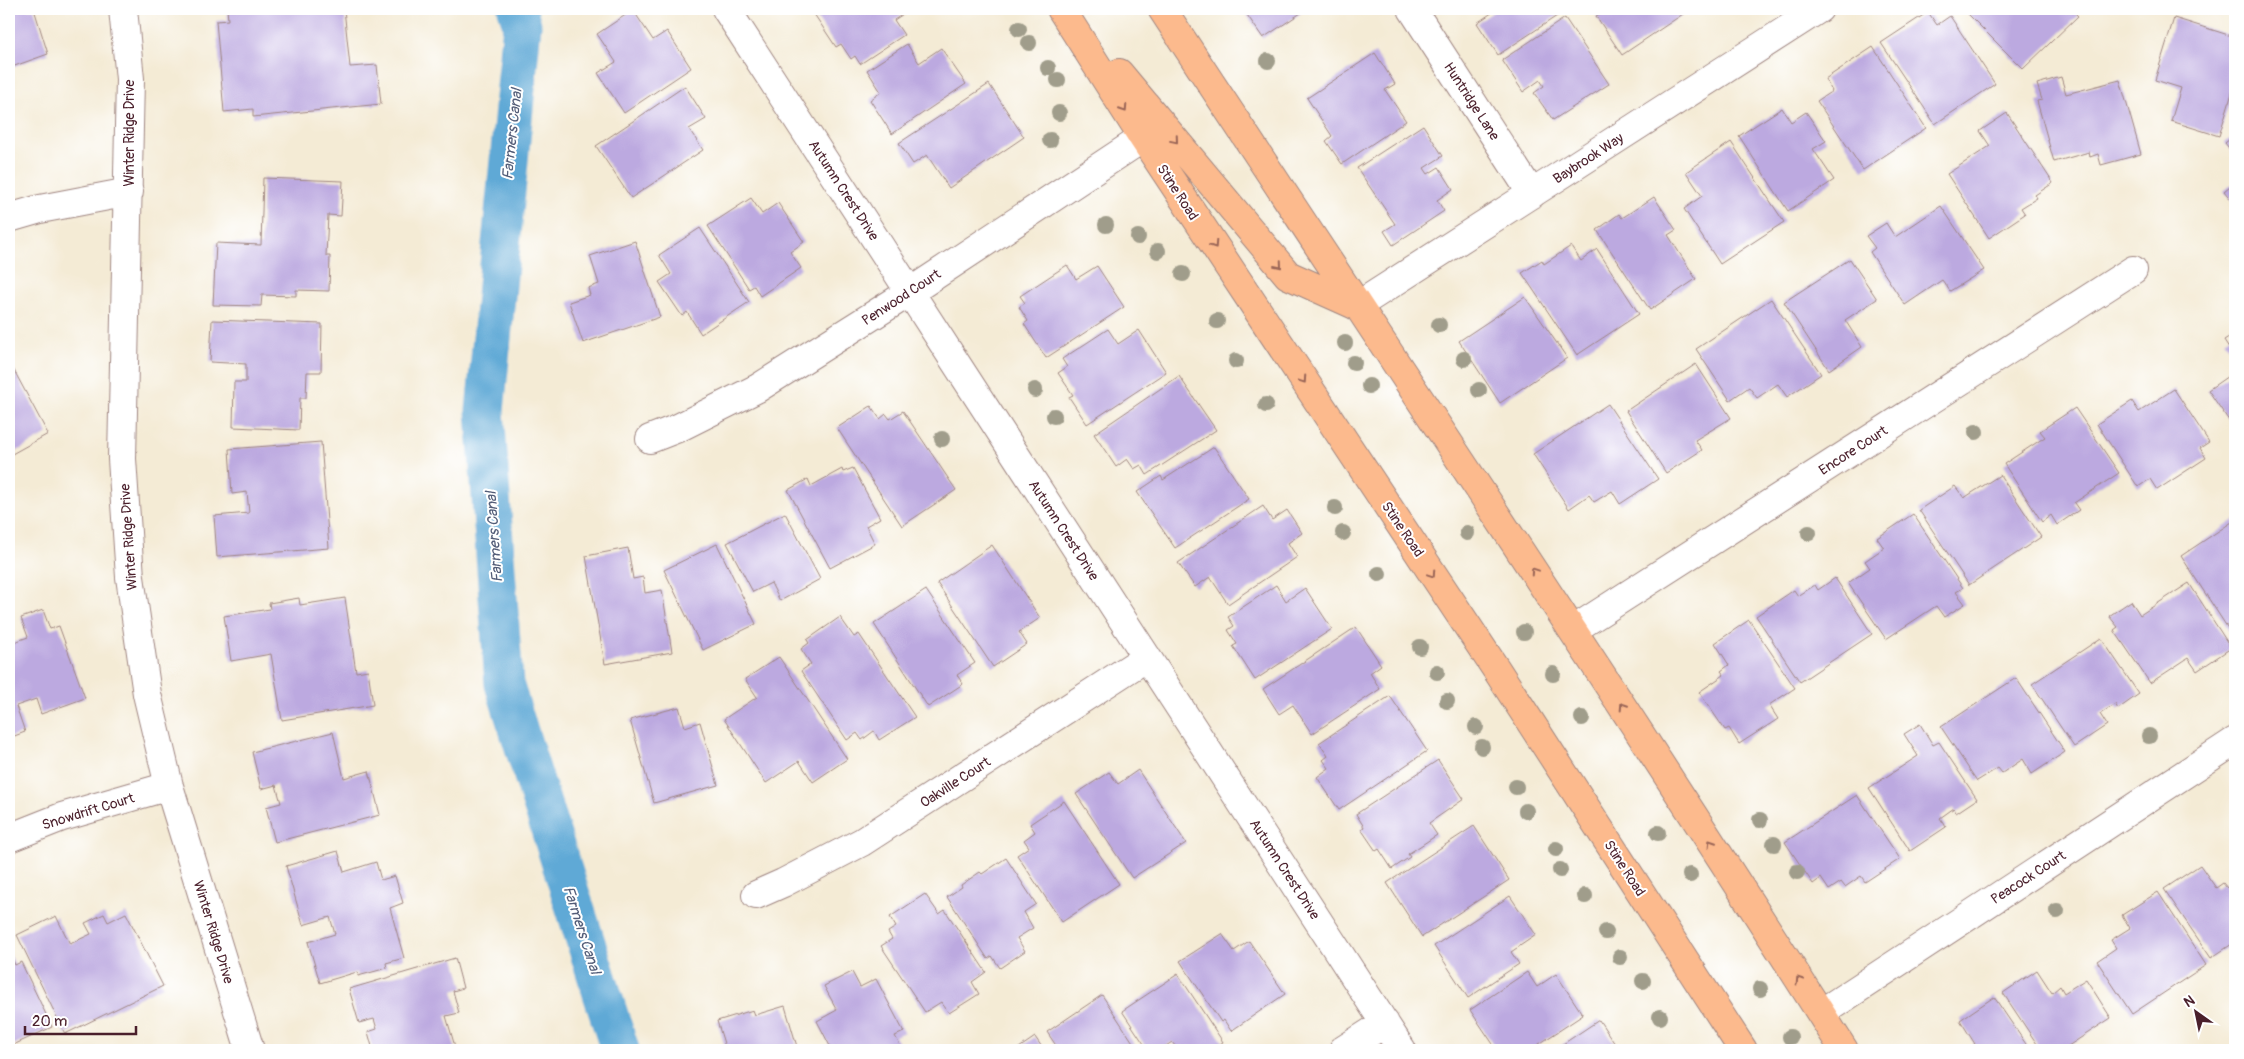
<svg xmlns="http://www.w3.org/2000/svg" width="2244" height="1059" viewBox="0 0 2244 1059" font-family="Pangolin,sans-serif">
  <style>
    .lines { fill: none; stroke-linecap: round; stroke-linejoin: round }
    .canal { stroke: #5ea9d6; stroke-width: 39 }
    .building { fill: #bca9e0 }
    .minor-casing { stroke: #9f8580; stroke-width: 30 }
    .major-casing { stroke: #9f8580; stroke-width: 30 }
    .minor { stroke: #fff; stroke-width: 28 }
    .major { stroke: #fcba8d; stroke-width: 28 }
    .tree { fill: #a09d8b }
    .oneway { stroke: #9a6557 }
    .labels { text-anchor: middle; stroke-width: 4; stroke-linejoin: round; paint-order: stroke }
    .street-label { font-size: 14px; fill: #4a1f2b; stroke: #fff }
    .water-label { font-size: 15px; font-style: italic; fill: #535d78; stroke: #fff }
  </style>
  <rect width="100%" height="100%" fill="#fff"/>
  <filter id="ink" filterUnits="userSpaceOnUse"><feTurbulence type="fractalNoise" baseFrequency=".02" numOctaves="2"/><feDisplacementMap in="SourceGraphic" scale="10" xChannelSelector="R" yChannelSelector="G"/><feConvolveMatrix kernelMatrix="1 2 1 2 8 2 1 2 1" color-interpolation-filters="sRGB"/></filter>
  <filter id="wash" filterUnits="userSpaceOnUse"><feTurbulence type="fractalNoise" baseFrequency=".0096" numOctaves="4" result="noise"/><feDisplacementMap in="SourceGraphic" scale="20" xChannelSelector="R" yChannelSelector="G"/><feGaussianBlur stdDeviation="1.12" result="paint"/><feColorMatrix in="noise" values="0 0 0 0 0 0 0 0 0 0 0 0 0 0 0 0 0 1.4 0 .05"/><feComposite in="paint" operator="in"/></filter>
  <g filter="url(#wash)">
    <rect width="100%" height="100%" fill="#f4ebd5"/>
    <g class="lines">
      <path class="canal" d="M517,9L522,25L485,411L504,684L620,1050"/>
    </g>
    <g id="blocks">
      <path class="building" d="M9,9H34L48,54L9,68Z
        M227,9H344L350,67L377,65L381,104L253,117V109L224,112L216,21L228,20Z
        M822,9H911L894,20L904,35L860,64L855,56L851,59L841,44L836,47L814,14Z
        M1243,9H1307L1263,38Z
        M1495,9H1561L1563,12L1498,55L1477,23L1496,10Z
        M1608,9H1684L1686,12L1622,55L1596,16Z
        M1967,9H2071L2078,16L2023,69L1965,11Z
        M633,10L653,40L667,31L691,68L624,113L598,73L616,62L597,34Z
        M1928,12L1937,25L1950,16L1995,84L1935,124L1881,43Z
        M1565,18L1609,84L1553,120L1534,93L1544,86L1540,80L1523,92L1502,60Z
        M2174,18L2235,37V83L2219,136L2171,121L2181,88L2155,80Z
        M907,44L919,63L941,48L966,84L892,134L870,100L881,92L867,70Z
        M1873,47L1926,128L1863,170L1817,101L1832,91L1825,79Z
        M1375,53L1395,84L1385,90L1406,121L1342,164L1326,141L1332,136L1307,98Z
        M2061,77L2066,94L2120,80L2141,154L2101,165L2098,154L2090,157L2089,152L2054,162L2037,101L2042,100L2037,84Z
        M989,84L1024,137L949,188L927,155L913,164L899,143Z
        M685,86L706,119L689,129L703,150L631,198L596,146Z
        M1782,108L1791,122L1806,112L1826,141L1813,149L1834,180L1788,211L1739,136Z
        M2007,113L2053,183L2035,195L2037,198L2021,208L2025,214L1989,238L1947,174L1990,146L1980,131Z
        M1423,125L1443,156L1424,168L1428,174L1439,167L1453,189L1437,200L1444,211L1393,245L1384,231L1395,224L1357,168Z
        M2235,135V156L2225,143Z
        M1731,142L1784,222L1720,264L1684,209L1702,196L1686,172Z
        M263,178L343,181L341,216L328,215L326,256H330L329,291L296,290V296L262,295L261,306L213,305L216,243L261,245Z
        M2235,182V205L2224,191Z
        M1654,197L1676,230L1668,235L1696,279L1650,310L1597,230L1619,214L1622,218Z
        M751,198L762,214L778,203L804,242L790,252L801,268L760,296L754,286L749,289L708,226Z
        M1941,206L1984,270L1950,291L1942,280L1905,305L1870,252L1875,248L1866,236L1886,223L1895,237Z
        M700,228L749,302L701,334L687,312L682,316L659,282L671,274L659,255Z
        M635,241L660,317L583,343L569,302L590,295L588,288L599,284L590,256Z
        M1571,246L1581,261L1597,249L1639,314L1577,355L1522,273L1542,260L1544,264Z
        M1850,259L1877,299L1845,320L1862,347L1829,370L1784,302Z
        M1067,265L1076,279L1097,266L1124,307L1046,358L1024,324L1028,321L1019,307L1025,303L1020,296Z
        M1525,297L1567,358L1500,403L1459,341Z
        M1771,299L1821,374L1787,397L1778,384L1757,398L1749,387L1730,400L1696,349Z
        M212,320L322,324L321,372H307L306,398H300L299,430L233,427L234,382H246V364L210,362Z
        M1108,329L1118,344L1139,330L1166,372L1087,424L1069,397L1073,395L1058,373L1067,367L1062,359Z
        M2235,333V357L2224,340Z
        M9,361L48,434L12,454L9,448Z
        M1696,364L1731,418L1695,440L1702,450L1666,473L1626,411Z
        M2235,366V427L2234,428L2208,390L2231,374L2229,370Z
        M1179,376L1216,430L1147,475L1141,465L1134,469L1127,459L1116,467L1094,434Z
        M2174,389L2209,442L2200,448L2206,458L2157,490L2150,479L2138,487L2097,424L2132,401L2139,412Z
        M1608,404L1658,479L1620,504L1612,491L1594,502L1589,495L1569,509L1533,454Z
        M871,406L880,419L886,414L890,419L903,411L956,490L902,526L837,428Z
        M2075,408L2119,473L2074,503L2079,510L2057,525L2051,515L2042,522L2004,464L2045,437L2040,431Z
        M321,442L329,548L217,557L214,516L249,513L247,492L232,494L229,449Z
        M1214,447L1249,499L1175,548L1137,492L1161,476L1163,480Z
        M853,468L880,518L866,526L875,544L830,568L788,490L808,479L811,486L842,469L843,472Z
        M2000,475L2041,537L1969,585L1919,510L1955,486L1964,498Z
        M1263,506L1272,520L1287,510L1302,533L1288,543L1297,557L1228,604L1210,577L1195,587L1178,563Z
        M785,513L820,579L780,601L771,583L753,592L727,543Z
        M1913,514L1963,588L1956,592L1965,604L1944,617L1936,606L1886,639L1848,583L1870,568L1865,561L1884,548L1877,538Z
        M2235,520V626L2229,630L2181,556Z
        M717,544L756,624L703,650L664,570Z
        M992,545L1040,618L1019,632L1027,644L993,667L937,583Z
        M628,548L633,579L643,577L645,593L662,590L672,652L605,664L586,556Z
        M1835,578L1872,634L1800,682L1756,616L1794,590L1798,596L1815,585L1818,590Z
        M2189,583L2231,648L2197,671L2188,658L2150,683L2114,630L2118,627L2109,616L2131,601L2140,615Z
        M1276,585L1286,601L1305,588L1332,629L1255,680L1233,646L1237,644L1228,630L1234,626L1228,617Z
        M926,590L975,663L957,675L963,684L928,707L874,624Z
        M299,598L300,605L345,598L356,672L368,670L373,705L282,720L271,654L231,661L224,616L270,609L269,603Z
        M43,610L50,629L59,626L85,698L41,714L36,699L16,706L25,732L9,738V644L28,637L21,618Z
        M840,617L854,637L859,634L915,717L879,740L874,731L862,740L857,733L847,740L801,671L811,664L801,649L809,643L807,640Z
        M1749,620L1795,688L1769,705L1778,719L1739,744L1729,728L1725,730L1699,692L1724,675L1721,671L1729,665L1715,643Z
        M1356,627L1381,665L1370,673L1380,689L1312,734L1293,705L1279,714L1263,689Z
        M2101,638L2139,694L2118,709L2115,704L2100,714L2107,725L2074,747L2032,684Z
        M779,657L847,759L813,782L799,761L766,783L724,719L757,697L745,679Z
        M2016,678L2065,752L2032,774L2023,759L2002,773L1998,768L1977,781L1941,727Z
        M1390,696L1427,751L1339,810L1317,777L1329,768L1323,760L1328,756L1319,743Z
        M679,707L685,727L700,722L718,785L654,803L630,720Z
        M1920,724L1933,745L1939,742L1977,799L1956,813L1954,808L1940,818L1946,827L1910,851L1869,788L1918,756L1904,734Z
        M333,732L344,778L369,771L380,815L275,842L266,807L281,803L276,785L261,789L252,752Z
        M1438,760L1464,799L1429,823L1437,835L1408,854L1410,857L1392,869L1379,849L1376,851L1361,829L1364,827L1356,814Z
        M1138,770L1186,843L1132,878L1076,794L1109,772L1118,784Z
        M1857,795L1900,859L1865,882L1861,876L1845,887L1841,882L1829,890L1821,878L1813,884L1785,842Z
        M1064,801L1119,884L1062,922L1017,855L1029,847L1024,840L1035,832L1030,824Z
        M1474,826L1509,880L1422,937L1387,883Z
        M338,851L344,872L376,862L381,880L395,876L403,903L390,908L404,958L386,963L387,968L358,976L357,972L320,983L308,942L335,934L330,917L303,925L286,866Z
        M1006,858L1036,904L1024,912L1033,928L1017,938L1025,951L1000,968L992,956L988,959L947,897L962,887L961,885L980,872L982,874Z
        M2200,865L2216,888L2223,883L2227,888L2235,883V942L2211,958L2164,889Z
        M2158,892L2206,965L2132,1014L2097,961L2116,948L2111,940L2130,928L2122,915Z
        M925,894L939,914L945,910L986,972L972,982L979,994L949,1013L941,1002L925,1012L881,946L892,939L888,932L896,927L890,917Z
        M1510,896L1536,935L1511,952L1519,964L1468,998L1434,946Z
        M126,913L163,986L65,1034L17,935L56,916L70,944L91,934L85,923L104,914L108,922Z
        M1222,934L1234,951L1249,941L1285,994L1231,1031L1224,1020L1221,1022L1180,961Z
        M9,952L15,965L21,962L52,1027L9,1047Z
        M455,958L463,988L453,991L459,1013L446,1016L456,1050H373L368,1032L377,1029L374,1019L359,1023L349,989Z
        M2037,970L2052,993L2060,986L2064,993L2086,979L2111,1018L2062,1050H2041L2003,993Z
        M852,972L860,987L876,979L904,1032L895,1036L902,1049L832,1050L817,1021L837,1010L824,986Z
        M1527,972L1537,987L1556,974L1583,1015L1530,1050H1497L1470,1010Z
        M1178,974L1223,1042L1211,1050H1178L1172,1042L1160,1050H1148L1122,1011Z
        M1102,995L1138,1050H1059L1047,1032Z
        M1994,997L2030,1050H1967L1975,1044L1960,1020Z
        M785,1006L798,1050H726L717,1021L753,1010L755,1015Z
        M1599,1020L1619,1050H1554Z
        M1035,1037L1044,1050H1016Z"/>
    </g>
  </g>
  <g filter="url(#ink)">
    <use href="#blocks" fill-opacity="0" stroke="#9f8580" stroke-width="1"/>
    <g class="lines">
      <g class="minor-casing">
        <path id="minor" d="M123,9L130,79L122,459L130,577L147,694L169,786L250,1050
          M726,9L1402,1050
          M1412,9L1532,194
          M9,218L40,209L129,192
          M1357,306L1819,9
          M650,439L678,428L758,388L910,292L1143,138
          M1573,630L2133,270
          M9,838L62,817L169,786
          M756,895L783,883L862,842L1147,657
          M1821,1013L2235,741
          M1343,1050L1385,1023"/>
      </g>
      <g class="major-casing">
        <path id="major" d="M1061,9L1143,138L1496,669L1743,1050
          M1162,9C1390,356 1622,700 1844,1050
          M1119,73L1288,275L1357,306"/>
      </g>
      <use href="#minor" class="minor"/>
      <use href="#major" class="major"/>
    </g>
    <g class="tree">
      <circle cx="1019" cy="29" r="8"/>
      <circle cx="1029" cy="43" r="8"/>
      <circle cx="1268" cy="61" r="8"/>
      <circle cx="1048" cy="68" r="8"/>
      <circle cx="1058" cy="80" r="8"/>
      <circle cx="1059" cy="113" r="8"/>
      <circle cx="1050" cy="140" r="8"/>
      <circle cx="1106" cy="225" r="8"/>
      <circle cx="1138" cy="237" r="8"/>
      <circle cx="1158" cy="251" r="8"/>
      <circle cx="1183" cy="274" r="8"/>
      <circle cx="1217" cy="321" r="8"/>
      <circle cx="1439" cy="325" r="8"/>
      <circle cx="1345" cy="343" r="8"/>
      <circle cx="1464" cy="359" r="8"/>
      <circle cx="1236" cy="361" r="8"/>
      <circle cx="1354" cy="363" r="8"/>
      <circle cx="1369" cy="386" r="8"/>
      <circle cx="1035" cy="390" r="8"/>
      <circle cx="1479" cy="390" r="8"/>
      <circle cx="1266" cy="405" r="8"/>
      <circle cx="1054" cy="416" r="8"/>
      <circle cx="1976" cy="432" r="8"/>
      <circle cx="942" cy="439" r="8"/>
      <circle cx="1335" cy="508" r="8"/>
      <circle cx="1343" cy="533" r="8"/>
      <circle cx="1467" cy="533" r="8"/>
      <circle cx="1809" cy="533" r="8"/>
      <circle cx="1379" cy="574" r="8"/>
      <circle cx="1524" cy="632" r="8"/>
      <circle cx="1420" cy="647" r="8"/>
      <circle cx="1437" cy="672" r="8"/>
      <circle cx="1553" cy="674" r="8"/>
      <circle cx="1447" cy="701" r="8"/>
      <circle cx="1582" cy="718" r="8"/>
      <circle cx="1476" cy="727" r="8"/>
      <circle cx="2149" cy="736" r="8"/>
      <circle cx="1482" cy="747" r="8"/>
      <circle cx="1516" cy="787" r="8"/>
      <circle cx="1526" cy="811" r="8"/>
      <circle cx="1760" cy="820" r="8"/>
      <circle cx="1658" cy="833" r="8"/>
      <circle cx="1774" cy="844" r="8"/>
      <circle cx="1556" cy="849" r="8"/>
      <circle cx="1560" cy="870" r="8"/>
      <circle cx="1797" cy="872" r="8"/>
      <circle cx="1690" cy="875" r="8"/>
      <circle cx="1585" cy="896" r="8"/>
      <circle cx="2057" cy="911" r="8"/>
      <circle cx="1606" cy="932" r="8"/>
      <circle cx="1620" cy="957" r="8"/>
      <circle cx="1643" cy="981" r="8"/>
      <circle cx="1760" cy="989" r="8"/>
      <circle cx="1660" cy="1017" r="8"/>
      <circle cx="1790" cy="1037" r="8"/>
    </g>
    <defs><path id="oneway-chevron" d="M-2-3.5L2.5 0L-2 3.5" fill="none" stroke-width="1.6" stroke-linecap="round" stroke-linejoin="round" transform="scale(1.25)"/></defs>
    <g class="oneway">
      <use href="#oneway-chevron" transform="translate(1124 109) rotate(57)"/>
      <use href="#oneway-chevron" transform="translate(1175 140) rotate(50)"/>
      <use href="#oneway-chevron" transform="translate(1214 245) rotate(57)"/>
      <use href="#oneway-chevron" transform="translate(1279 265) rotate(50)"/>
      <use href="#oneway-chevron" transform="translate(1303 380) rotate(56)"/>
      <use href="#oneway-chevron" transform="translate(1534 571) rotate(-124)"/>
      <use href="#oneway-chevron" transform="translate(1432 574) rotate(56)"/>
      <use href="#oneway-chevron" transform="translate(1623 706) rotate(-123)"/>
      <use href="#oneway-chevron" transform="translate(1711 843) rotate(-123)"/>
      <use href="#oneway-chevron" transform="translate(1799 980) rotate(-123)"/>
    </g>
  </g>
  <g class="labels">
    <g class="street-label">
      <text transform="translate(1472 101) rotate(57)" y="5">Huntridge Lane</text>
      <text transform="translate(129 133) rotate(-90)" y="5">Winter Ridge Drive</text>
      <text transform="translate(1588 158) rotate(-33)" y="5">Baybrook Way</text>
      <text transform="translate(844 190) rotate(57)" y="5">Autumn Crest Drive</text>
      <text transform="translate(1178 192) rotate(57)" y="5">Stine Road</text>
      <text transform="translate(901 297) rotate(-33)" y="5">Penwood Court</text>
      <text transform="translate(1853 450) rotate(-33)" y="5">Encore Court</text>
      <text transform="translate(1403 529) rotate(56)" y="5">Stine Road</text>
      <text transform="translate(1064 530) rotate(57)" y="5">Autumn Crest Drive</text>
      <text transform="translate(128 537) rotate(-94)" y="5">Winter Ridge Drive</text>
      <text transform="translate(955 782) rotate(-33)" y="5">Oakville Court</text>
      <text transform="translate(88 811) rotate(-17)" y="5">Snowdrift Court</text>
      <text transform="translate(1625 868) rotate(57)" y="5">Stine Road</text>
      <text transform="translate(1285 869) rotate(57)" y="5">Autumn Crest Drive</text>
      <text transform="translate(2028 877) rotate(-33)" y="5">Peacock Court</text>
      <text transform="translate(214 932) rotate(73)" y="5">Winter Ridge Drive</text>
    </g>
    <g class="water-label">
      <text transform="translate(512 134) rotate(-84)" y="5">Farmers Canal</text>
      <text transform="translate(494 537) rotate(-94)" y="5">Farmers Canal</text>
      <text transform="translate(582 930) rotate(72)" y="5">Farmers Canal</text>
    </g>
  </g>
  <rect width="2244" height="1059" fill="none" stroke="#fff" stroke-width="30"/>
  <g transform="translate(2196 1012) rotate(327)" stroke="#ffffff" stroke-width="4" paint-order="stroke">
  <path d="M0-4L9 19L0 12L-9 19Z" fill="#4a1f2b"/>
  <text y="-8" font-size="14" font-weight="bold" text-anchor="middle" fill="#4a1f2b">N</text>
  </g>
  <path d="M25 1026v8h111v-8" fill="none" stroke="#4a1f2b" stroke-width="2.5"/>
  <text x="32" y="1026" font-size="15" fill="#4a1f2b" stroke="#ffffff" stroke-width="4" paint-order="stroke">20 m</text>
</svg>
